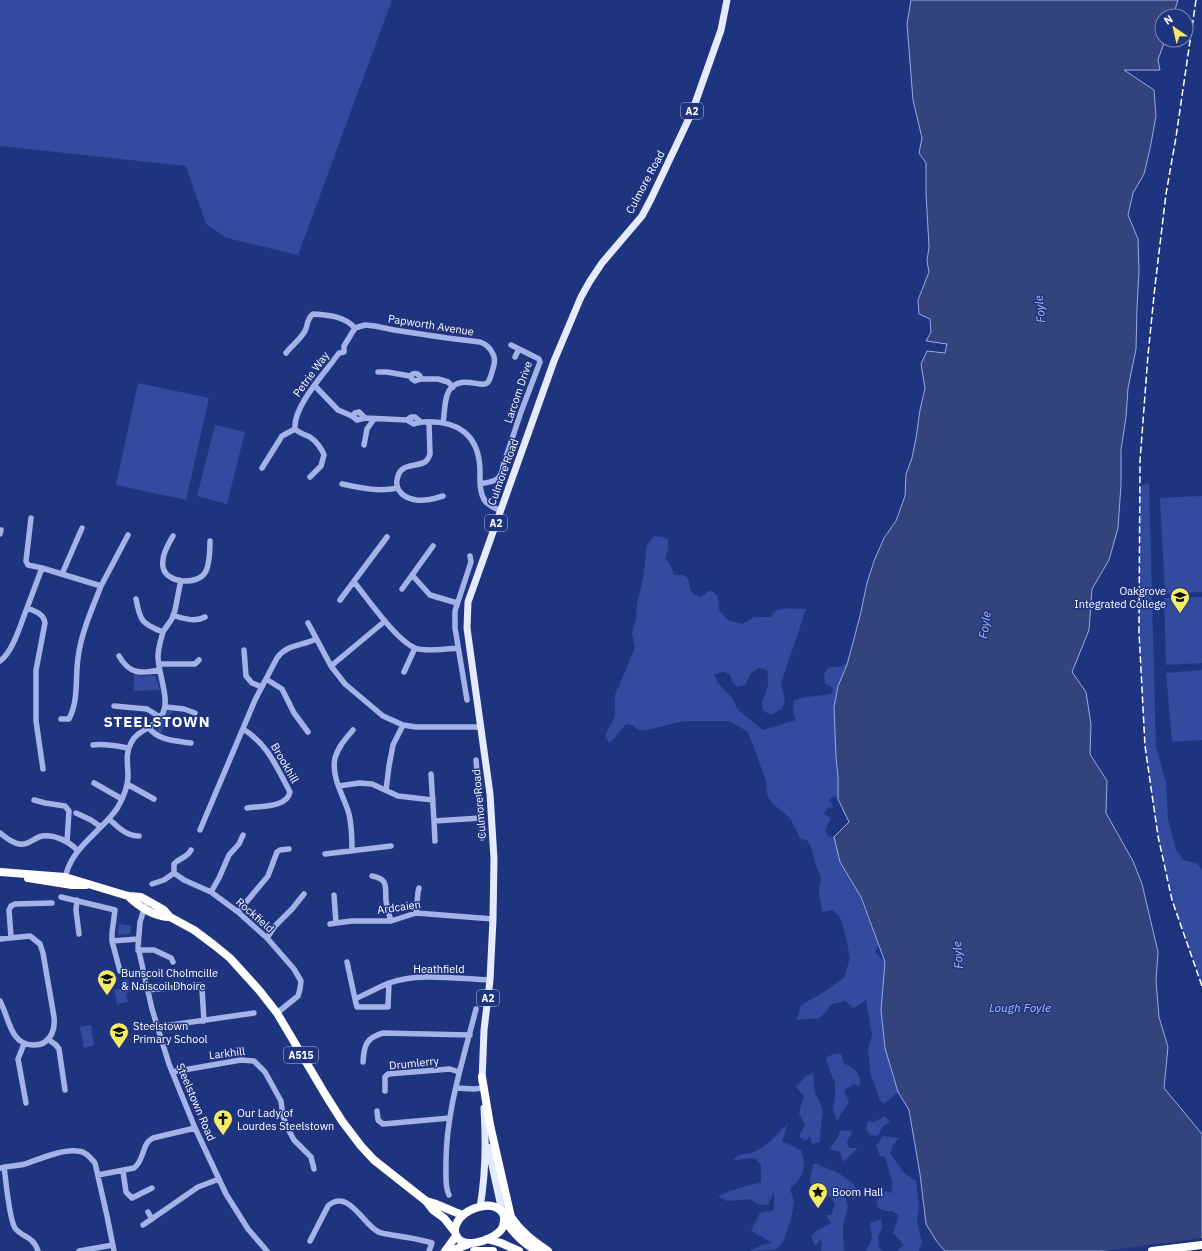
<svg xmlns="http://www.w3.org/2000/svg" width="1202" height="1251" viewBox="0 0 1202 1251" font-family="'IBM Plex Sans',sans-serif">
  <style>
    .green { fill: #324b9e }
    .water { fill: #34437b; stroke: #97abea }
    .pier { fill: #1f347f }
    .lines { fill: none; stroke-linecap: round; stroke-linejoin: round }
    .minor { stroke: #a3b3e8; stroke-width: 5.5 }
    .major { stroke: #e6eafe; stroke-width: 7 }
    .highway { stroke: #fff; stroke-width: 8 }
    .rail { stroke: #fff; stroke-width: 1.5; stroke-dasharray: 7 3; stroke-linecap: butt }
    .labels { text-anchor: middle; stroke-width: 3; stroke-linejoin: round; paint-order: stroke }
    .shield { fill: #1f347f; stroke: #bcc2d9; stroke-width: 1 }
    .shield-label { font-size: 10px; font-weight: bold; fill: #fff }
    .street-label { font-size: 11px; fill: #fff; stroke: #1f347f }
    .poi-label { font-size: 11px; fill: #fff; stroke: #1f347f; text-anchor: start }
    .water-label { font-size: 12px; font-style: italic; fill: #aebef0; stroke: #1f347f }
    .district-label { font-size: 15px; font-weight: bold; letter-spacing: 1px; fill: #fff; stroke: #1f347f }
  </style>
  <rect width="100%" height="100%" fill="#1f347f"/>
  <path class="green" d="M0,0H392L298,255L227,238L206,224L186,166L0,146Z
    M138,383L209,398L186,500L116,485Z
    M215,425L245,432L227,504L197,496Z
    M1149,483L1156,747L1166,782L1168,819L1176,850L1183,860L1196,863L1202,869V986L1172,900L1158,836L1145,746L1139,632L1140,486Z
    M1202,496V592L1165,594L1160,498Z
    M654,536L663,537L668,539V549L665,558L671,566L674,575H683L688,578C690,588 690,595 701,597L711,590L718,596L719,610L728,620L742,624L754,617H771C777,604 794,610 806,609L781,683L785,699L782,709L770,715L763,710C761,698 763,702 766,692C769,685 768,677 767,670L759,668L751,673L745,685L737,687L732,681L730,675L724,672L714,674L717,682L732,698L738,710L763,730L796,720L793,713L794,700L806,697L831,694L833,688L825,683L824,674L829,667H839L846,664L849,656L857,649L850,802L845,815L842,810L843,800L834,796L829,800L832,804L833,809L828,807L824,814L831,818L825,830L829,837L834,836L853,878L871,926L883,937L875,952L885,962L881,1010L885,1048L898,1092L884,1104L879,1099L875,1086L871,1077L868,1049L872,1035L866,1000L853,1008L845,1001L832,1004L820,1018L797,1020L801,1005L821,994L844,978L850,958L845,933L840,917L833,910L822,912L819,891L821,877L816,866L812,849L808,841L800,838L790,818L772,803L767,794L766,781L748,732L729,721H684L647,730H638L634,726L627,724C619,730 617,738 609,743L605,736L615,716V695L635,648L632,633L636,619L637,604L643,578L647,545Z
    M1202,597V663L1166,665L1164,598Z
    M1202,670V740L1172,742L1166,673Z
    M134,674L143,676L155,675L160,690L134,691Z
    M171,710H173C169,719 163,724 161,734L158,732L156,729L167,712Z
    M119,924L131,926L130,934L118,935Z
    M128,979L131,992L126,993L128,1002L117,1004L114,990L125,988L124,980Z
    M91,1025L94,1045L84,1048L80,1027Z
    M841,1053L844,1063L856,1071L860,1078V1087L854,1084L844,1090L849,1102L837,1121L833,1109L835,1098V1082L830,1072L826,1058L833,1054Z
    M813,1073L815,1094L819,1100L823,1111L821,1126L820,1142L812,1144L810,1137L805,1141L799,1136L805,1125L799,1113L804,1096L796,1087L806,1076Z
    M885,1116L890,1122L883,1126L878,1136L870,1135L866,1129L868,1121L874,1122Z
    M788,1123L782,1141L801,1150C807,1168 804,1176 790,1189L794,1201L792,1215L783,1242L776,1250L750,1251L761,1245L773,1243L751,1231L760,1213L774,1210V1192L768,1205L757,1204L750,1199L727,1201L718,1196L733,1190L761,1182V1165L755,1158L733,1160C739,1152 748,1155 756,1151C769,1145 778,1133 788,1123Z
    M848,1130L852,1132L847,1142L849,1148H858L843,1162L840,1152L829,1149L836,1141L840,1131Z
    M883,1136L899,1138L893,1145L890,1153L904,1173L916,1181L919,1207L917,1221L919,1231L922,1242L919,1251H897L904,1245L893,1233L899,1216L892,1211H885L878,1208L876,1202L884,1191L892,1193V1181L885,1157L880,1156L876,1146Z
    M813,1164H817C834,1172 850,1175 859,1193L853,1200L849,1189H843L848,1206L843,1227L844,1251H821L822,1238L815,1246L811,1236L816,1231L831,1223L826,1215H831L835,1205L831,1197L812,1191L810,1180Z
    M881,1219L882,1228L878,1236L879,1248L884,1251H866L872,1239L870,1223Z"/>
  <path class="water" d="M911,0H1178L1173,16H1162V40H1165L1158,60L1160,70H1124L1154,90L1156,116L1150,149L1144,174L1133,193L1128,215L1138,239L1139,272L1137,308L1136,349L1128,388L1126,417L1121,450V485L1118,528L1109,560L1092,589L1089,630L1072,672L1086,692L1091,724L1090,754L1107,781L1106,813L1133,861L1142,884L1158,952L1156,981L1159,1017L1168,1047L1164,1088L1202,1134V1251H945L937,1242L926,1224L920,1174L909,1110L898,1092L885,1048L881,1010L885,962L861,897L840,862L834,837L849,822L838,799V777L836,757L834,707L838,686L847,665L860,616L867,583L874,561L884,538L896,521L905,496L906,474L912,458L916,438L920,410L925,388L921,364L927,351L945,353L947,344L926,341L931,332L930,319L919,314L918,300L929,272L927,261L929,247L926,193V163L919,153L922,138L913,100L907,24Z"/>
  <path class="pier" d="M1202,1238V1251H1102Z"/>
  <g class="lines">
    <path class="minor" d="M286,353C292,345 301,339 305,331C308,325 307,318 313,314C328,315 344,316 355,328L365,325L375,326L394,330L447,338L480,342C486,344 490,347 493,354C496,360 494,365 492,372C491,375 490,381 487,383C482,388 464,376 452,387C444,394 445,412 443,423
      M515,357L519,349
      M378,372H387L410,376C414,372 420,373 421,379
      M410,376L412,379L415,381L421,379H438L448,382L453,387
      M315,386L338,410L352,416L357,420L365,418L407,420L414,424C417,423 420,422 423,422C457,420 479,434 480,470C480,480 479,492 485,501C488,505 495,508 500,511
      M352,416L355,413L359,412L365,418
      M407,420L411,417H415L421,422
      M429,422L430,454C429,457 428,460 425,462C414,468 400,462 397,480C396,485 398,490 402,494C406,498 411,499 416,500C426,501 433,499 443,496
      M295,429C300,434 304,434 310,437C316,441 322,449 324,455L321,466L310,477
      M364,445L367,429L374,419
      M262,468L282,436L295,429C293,406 325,373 339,353L344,352V346L355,328
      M342,484C361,488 378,492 398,488
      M480,484C493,481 501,482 503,466L521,412L540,362L539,359L511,345
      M31,518L26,561L28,565L42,568
      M0,534L1,530
      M173,536C168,545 161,556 163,567C166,584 199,586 206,571C210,562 210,550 210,541
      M62,574L82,528
      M412,575L430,595L457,603
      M354,582C368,599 396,640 415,648C425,652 447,649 458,648
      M101,586L128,535
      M402,589L433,546
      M136,599C140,621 142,624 163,632
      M340,600L387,537
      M27,608L42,568L101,586C92,609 81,633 78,658C75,678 79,700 69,719H61
      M173,615C182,619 196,622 205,617
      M308,623L331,666L345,684L383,716L403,725L416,727H481
      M244,650L246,676L252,683L262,687
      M119,656C129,674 141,674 159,670
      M0,661C13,652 21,623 27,608C35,611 44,614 45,623L36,670V721L43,769
      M159,664H195L199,660
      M331,666L385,621
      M404,672L415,648
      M266,679L282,689L294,713L308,732
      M467,700L455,628V611L471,562L470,556
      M114,706L147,709L160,717
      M166,707L184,709L195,713
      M149,728C159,741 177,741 191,743
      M243,729C268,744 277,768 290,792C287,808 259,806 247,808
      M93,745C104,743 117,746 128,748
      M476,760L482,838
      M431,774L434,821
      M94,783L122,799
      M127,784L154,799
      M339,786L359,783L372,784L398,796L433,800
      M386,790L389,766L393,745L403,725
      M34,800L45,803L65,806L69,811L67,842
      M76,813L91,820L101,827
      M109,819C118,827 126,836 139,836
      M200,830L255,700L277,658C287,644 302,646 316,639
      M0,833C5,837 12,843 19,844C27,846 34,838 42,836C55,834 70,842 78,851
      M435,841L434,821L481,818
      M191,850C187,858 179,858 174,864V873L184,880L211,892L238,912L267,938L294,969L301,981L300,989L298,996L277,1013
      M352,851C352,839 352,826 349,814C344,796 331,778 335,758C338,747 346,738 353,730
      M325,854L391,846
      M372,876C389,879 385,887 386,901C387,908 389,914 391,921
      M65,880C69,848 102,832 118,807C123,798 128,787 128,776C128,764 125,754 131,743C138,728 155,730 163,713C170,699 158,673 158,656C158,649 161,639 163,632C166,626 172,621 174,614C177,603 178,592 181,581
      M152,884L164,880L174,873
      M211,892L219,878L229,855L239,844L243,835
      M334,895L336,923L352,921H391L416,913L493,919
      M61,897L115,910L112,933V941L120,971
      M77,900L76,910L79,934
      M145,906L140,922L138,947L152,1009L169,1064L195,1128L226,1194L248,1229L267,1251
      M238,912L268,876L277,852L280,850L289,849
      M416,913L418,892L419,888
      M330,924L336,923
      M11,937L9,910L11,906L15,904L52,903
      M267,938L275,926L292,909L304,894
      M0,939L30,936L40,944L43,953L54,1017C55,1026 53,1036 45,1042C41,1045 38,1045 33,1045C10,1045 9,1017 0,1001
      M112,941L138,939
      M138,950H154L171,958L173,962
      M347,962L355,999
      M389,983L388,1007H357L355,999C366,994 377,988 389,983C419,972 458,979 490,980
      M147,990L200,985L202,989L204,1021
      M157,1027L254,1013
      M48,1039L56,1045L59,1049L65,1090
      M24,1044L18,1059L26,1103
      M363,1062C364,1045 366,1038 383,1033L470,1035
      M172,1072L241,1060L254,1061L265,1072L281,1101L283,1116L287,1127L294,1140L311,1157L314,1169
      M456,1088L474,1089L483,1088
      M385,1091V1077L388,1074L450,1069L459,1072
      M377,1111L378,1120L383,1124L450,1118
      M4,1167C6,1180 9,1219 15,1228C22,1238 33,1235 38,1251
      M0,1168C8,1166 17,1166 25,1164C40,1159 62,1149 77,1151C85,1151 90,1157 95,1163L107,1216L114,1251
      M123,1171L126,1192L132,1198L152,1188
      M98,1175L134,1168C145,1160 141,1144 153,1138L195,1128
      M449,1195C445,1187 446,1178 446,1168C445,1113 463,1061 476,1009
      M148,1212L152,1219
      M143,1225L198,1187L219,1179
      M310,1241L328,1206C348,1188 363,1224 377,1231C381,1234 388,1234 392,1235C406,1237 419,1239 432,1243L429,1251
      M79,1251L113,1245"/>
    <path class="major" d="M482,1081L484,1030L490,980L493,919L494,859L490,794L467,628L468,602L554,361L581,297L590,281L602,263L642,216L651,199L692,112L721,30L727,0
      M488,1147L502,1211
      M480,1207C486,1174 486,1141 484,1108"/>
    <path class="highway" d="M0,872L65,877L128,896L141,897L164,910L170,917L194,930L214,945L230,958L259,990L277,1013L325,1094L342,1121L361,1146L374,1160L426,1201L433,1210L444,1218L455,1232
      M28,878L72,885H86
      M128,896C139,907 155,917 170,917
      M482,1077L490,1125L511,1217C521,1232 533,1241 548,1251
      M426,1201C439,1204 450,1211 463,1215
      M504,1219C504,1223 503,1229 499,1232C489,1241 462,1250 456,1235C453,1229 457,1222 460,1218C469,1208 491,1200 501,1211C504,1214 504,1218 506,1222C514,1234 524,1244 537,1251
      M487,1239L501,1243L519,1251
      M445,1251L456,1236
      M453,1251L456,1249L469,1244
      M474,1251H493
      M1152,1251L1202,1245"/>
    <path class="rail" d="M1196,0L1176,137L1166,194L1155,286L1148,355L1140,461L1139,632L1145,746L1158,836L1172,900L1202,986"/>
  </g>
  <defs>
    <g id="school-pin" transform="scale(1)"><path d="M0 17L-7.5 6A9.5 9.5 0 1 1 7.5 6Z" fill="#f6ec63" stroke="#1f347f"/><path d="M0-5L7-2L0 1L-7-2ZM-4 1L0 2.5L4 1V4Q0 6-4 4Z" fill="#111"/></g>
    <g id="church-pin" transform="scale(1)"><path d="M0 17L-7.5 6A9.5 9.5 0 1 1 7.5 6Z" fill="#f6ec63" stroke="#1f347f"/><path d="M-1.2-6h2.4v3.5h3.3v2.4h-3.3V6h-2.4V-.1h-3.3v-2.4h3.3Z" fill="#111"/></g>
    <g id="sight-pin" transform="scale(1)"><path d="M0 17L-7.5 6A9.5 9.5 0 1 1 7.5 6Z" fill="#f6ec63" stroke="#1f347f"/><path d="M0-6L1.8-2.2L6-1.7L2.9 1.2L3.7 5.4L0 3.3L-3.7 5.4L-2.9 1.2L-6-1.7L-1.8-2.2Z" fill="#111"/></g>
  </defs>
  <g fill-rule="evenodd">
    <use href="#school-pin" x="1180" y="597"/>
    <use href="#school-pin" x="107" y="979"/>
    <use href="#school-pin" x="119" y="1032"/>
    <use href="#church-pin" x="223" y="1119"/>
    <use href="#sight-pin" x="818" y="1192"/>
  </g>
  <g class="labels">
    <g class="shield">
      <rect x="681" y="103" width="22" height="16" rx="3"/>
      <rect x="485" y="515" width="22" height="16" rx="3"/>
      <rect x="477" y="990" width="22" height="16" rx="3"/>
      <rect x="284" y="1047" width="34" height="16" rx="3"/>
    </g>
    <g class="shield-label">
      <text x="692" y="115">A2</text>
      <text x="496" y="527">A2</text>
      <text x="488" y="1002">A2</text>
      <text x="301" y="1059">A515</text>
    </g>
    <g class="street-label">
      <text transform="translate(645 182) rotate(-62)" y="4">Culmore Road</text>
      <text transform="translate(431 325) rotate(9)" y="4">Papworth Avenue</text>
      <text transform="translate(311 374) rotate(-54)" y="4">Petrie Way</text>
      <text transform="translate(518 392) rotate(-71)" y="4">Larcom Drive</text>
      <text transform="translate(503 472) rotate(-70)" y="4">Culmore Road</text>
      <text transform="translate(285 763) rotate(60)" y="4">Brookhill</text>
      <text transform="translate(479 804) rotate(-95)" y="4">Culmore Road</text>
      <text transform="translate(399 907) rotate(-8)" y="4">Ardcaien</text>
      <text transform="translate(255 915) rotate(41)" y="4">Rockfield</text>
      <text x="439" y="973">Heathfield</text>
      <text transform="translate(227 1053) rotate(-7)" y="4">Larkhill</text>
      <text transform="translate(414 1063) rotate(-6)" y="4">Drumlerry</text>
      <text transform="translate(196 1102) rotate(67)" y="4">Steelstown Road</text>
    </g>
    <g class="poi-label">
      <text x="1166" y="595" text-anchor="end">Oakgrove<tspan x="1166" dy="13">Integrated College</tspan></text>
      <text x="121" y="977">Bunscoil Cholmcille<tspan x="121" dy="13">&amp; Naíscoil Dhoire</tspan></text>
      <text x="133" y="1030">Steelstown<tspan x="133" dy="13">Primary School</tspan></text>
      <text x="237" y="1117">Our Lady of<tspan x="237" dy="13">Lourdes Steelstown</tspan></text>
      <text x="832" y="1196">Boom Hall</text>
    </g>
    <g class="water-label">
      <text transform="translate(1040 309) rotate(-95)" y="4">Foyle</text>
      <text transform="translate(985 625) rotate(-82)" y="4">Foyle</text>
      <text transform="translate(958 955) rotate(-94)" y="4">Foyle</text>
      <text x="1020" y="1012">Lough Foyle</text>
    </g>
    <g class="district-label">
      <text x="157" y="727">STEELSTOWN</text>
    </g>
  </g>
  <g transform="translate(1174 28) rotate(326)"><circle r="19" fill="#1f347f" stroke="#7985b2"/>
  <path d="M0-3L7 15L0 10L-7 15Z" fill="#f6ec63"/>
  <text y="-6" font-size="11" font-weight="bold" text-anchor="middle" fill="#ffffff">N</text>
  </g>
</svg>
